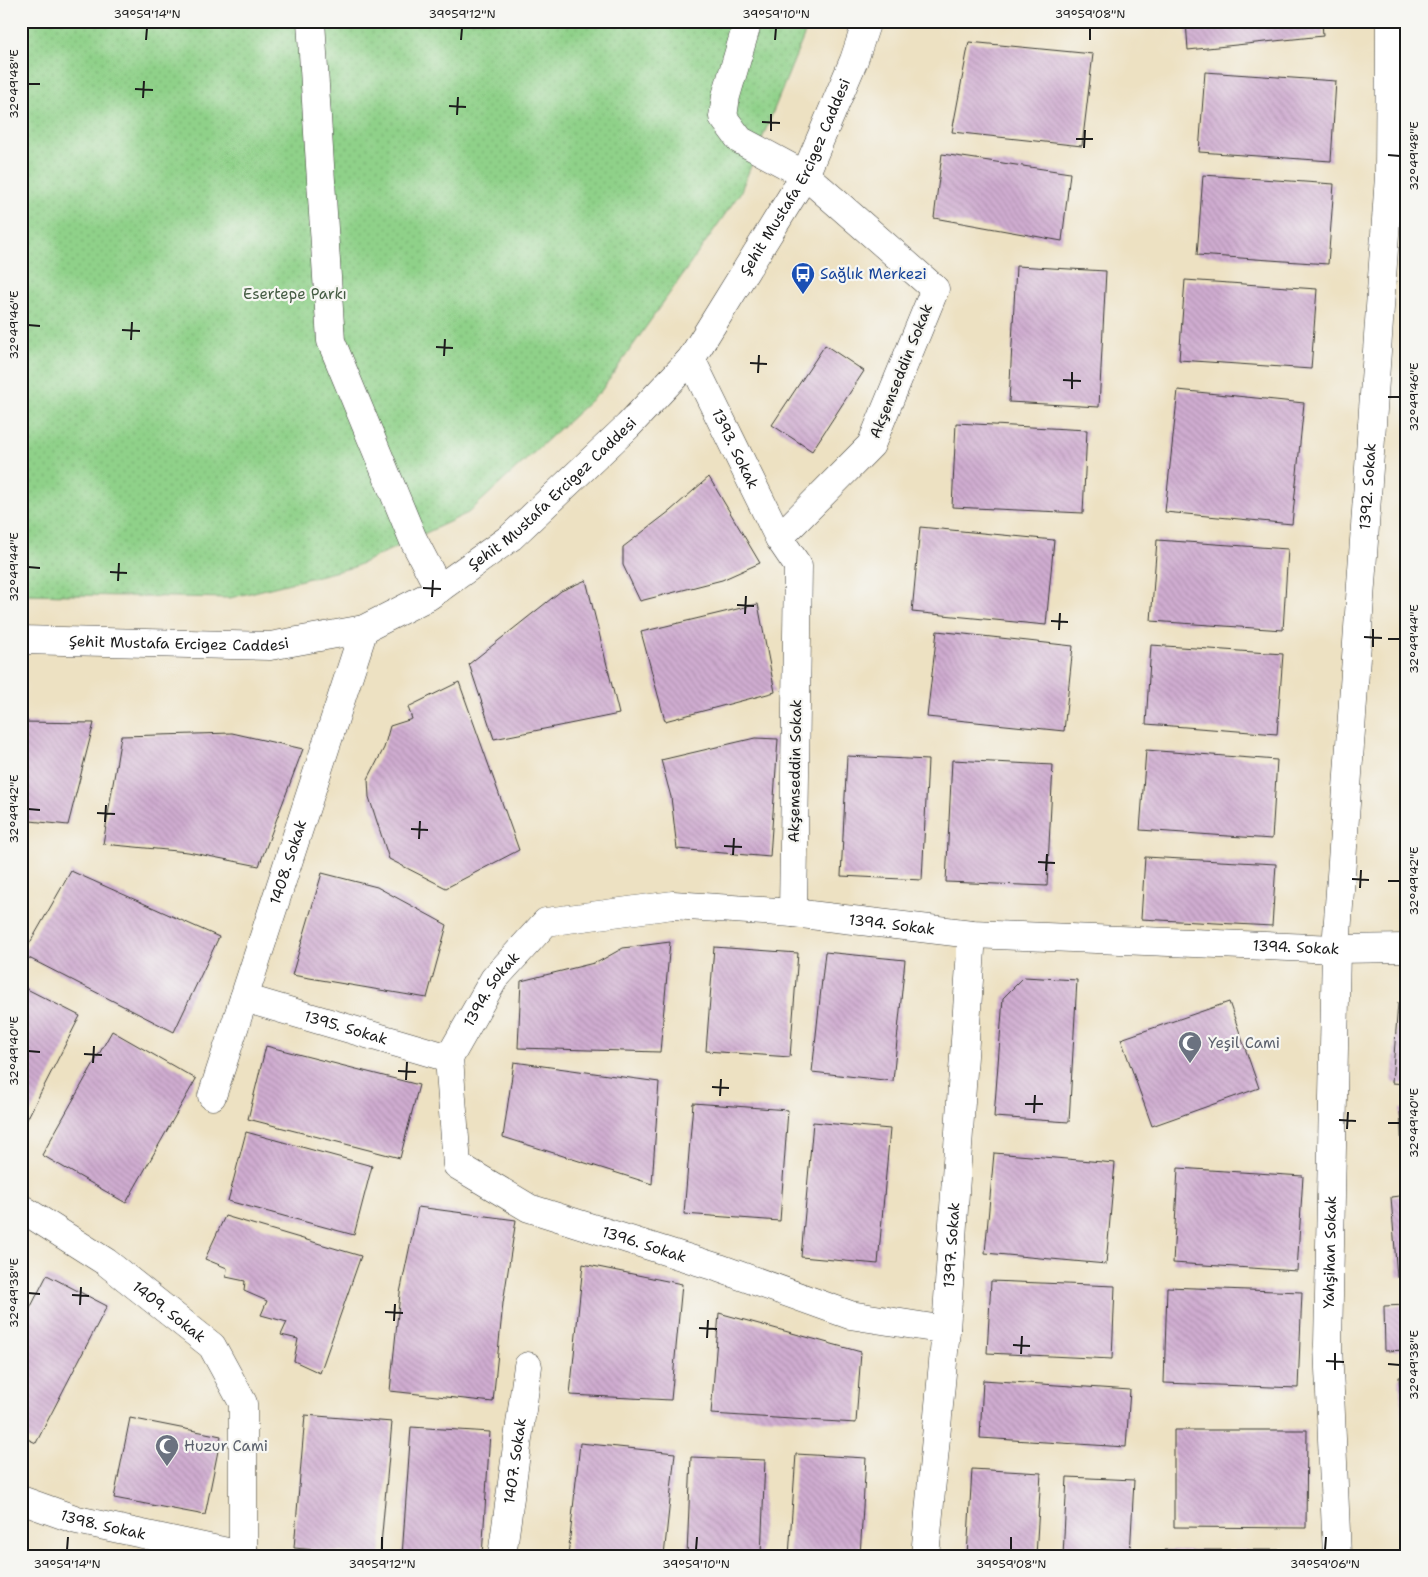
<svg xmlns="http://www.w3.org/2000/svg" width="1428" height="1577" viewBox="0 0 1428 1577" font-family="'Shantell Sans',sans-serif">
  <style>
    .grass { fill: url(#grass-dots); stroke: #567652 }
    .building { fill: url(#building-back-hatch) }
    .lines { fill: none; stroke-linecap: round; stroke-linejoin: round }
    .minor-casing { stroke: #3b3a35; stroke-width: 29 }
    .major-casing { stroke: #3b3a35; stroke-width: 29 }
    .minor { stroke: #fff; stroke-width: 28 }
    .major { stroke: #fff; stroke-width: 28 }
    .ticks { fill: none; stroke: #1c1c1c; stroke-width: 2 }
    .labels { text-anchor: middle; stroke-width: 4.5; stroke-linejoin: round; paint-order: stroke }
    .street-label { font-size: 15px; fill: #1c1c1c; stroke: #f6f6f2 }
    .transit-label { font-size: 15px; fill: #164399; stroke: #f6f6f2; text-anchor: start }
    .park-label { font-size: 15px; fill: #445b42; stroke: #f6f6f2 }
    .worship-label { font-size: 15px; fill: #5b616d; stroke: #f6f6f2; text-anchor: start }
    .neatline { fill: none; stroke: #1c1c1c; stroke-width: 2 }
    .ticks-label { font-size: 12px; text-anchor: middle; fill: #1c1c1c }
  </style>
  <defs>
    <pattern id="grass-dots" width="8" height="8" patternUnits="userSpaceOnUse" patternTransform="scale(1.25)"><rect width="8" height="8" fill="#8fd189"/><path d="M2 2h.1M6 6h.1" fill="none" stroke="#7bb376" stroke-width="1.8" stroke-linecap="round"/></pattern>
    <pattern id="building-back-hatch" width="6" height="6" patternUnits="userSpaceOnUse" patternTransform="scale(1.25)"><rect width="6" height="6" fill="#cfacd0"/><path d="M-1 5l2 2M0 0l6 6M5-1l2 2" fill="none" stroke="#b193b2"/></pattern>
  </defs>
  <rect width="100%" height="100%" fill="#f6f6f2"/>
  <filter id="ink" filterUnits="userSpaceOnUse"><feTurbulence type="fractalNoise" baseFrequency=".02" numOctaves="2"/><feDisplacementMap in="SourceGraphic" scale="10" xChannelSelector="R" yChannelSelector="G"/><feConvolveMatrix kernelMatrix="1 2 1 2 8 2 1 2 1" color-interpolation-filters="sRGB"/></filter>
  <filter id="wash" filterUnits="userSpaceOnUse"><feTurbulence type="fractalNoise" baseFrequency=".0096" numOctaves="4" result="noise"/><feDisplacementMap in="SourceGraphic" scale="20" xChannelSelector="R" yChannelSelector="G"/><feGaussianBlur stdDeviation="1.12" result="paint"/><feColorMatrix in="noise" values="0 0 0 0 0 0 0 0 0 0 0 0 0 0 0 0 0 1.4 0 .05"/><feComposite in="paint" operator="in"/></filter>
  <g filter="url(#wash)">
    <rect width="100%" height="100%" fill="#ede1c2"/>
    <path class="grass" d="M21,21H810L740,193L601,391L468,513L354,567L230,598L21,594Z"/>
    <g id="blocks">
      <path class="building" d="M1186,21H1322L1323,36L1188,50Z
        M969,42L1093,54L1082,146L952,132Z
        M1205,72L1336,81L1331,161L1199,152Z
        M942,154L1070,173L1062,241L934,218Z
        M1203,175L1334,184L1328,264L1197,255Z
        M1016,266L1106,271L1099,407L1009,402Z
        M1185,280L1317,289L1311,369L1179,360Z
        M825,345L864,371L812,451L772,425Z
        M1178,390L1304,403L1292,524L1165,512Z
        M956,423L1087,430L1083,513L952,507Z
        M709,477L760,563L722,580L640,601L623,565V547L670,511Z
        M920,527L1054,540L1046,625L912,612Z
        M1157,540L1288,549L1283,630L1151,621Z
        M586,580L619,714L494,739L469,664L561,591Z
        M758,604L775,692L665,721L641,632Z
        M937,631L1073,646L1064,731L927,717Z
        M1151,645L1283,654L1277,734L1146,724Z
        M459,682L519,850L446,888L389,859L369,797L368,779L384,748L390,726L412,719L408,707Z
        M1405,687H1407V752L1401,751Z
        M21,722L94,723L68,825L21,820Z
        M232,733L303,749L259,866L188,852L103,844L121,736Z
        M755,738L778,739L770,857L677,849L671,797L661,760Z
        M1146,750L1277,760L1272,839L1140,830Z
        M847,756L928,760L922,880L841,876Z
        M952,760L1053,765L1047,886L946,882Z
        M1405,812H1407V859H1402Z
        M1145,857L1276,864L1272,926L1141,919Z
        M71,871L219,937L174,1032L23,955Z
        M322,873L377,887L447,925L427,998L292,975Z
        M670,942L660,1052L518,1048L521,981L598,962L623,948Z
        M714,947L798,953L790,1057L706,1051Z
        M825,952L905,960L893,1081L812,1072Z
        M1024,977L1077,980L1069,1122L994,1117L1003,998Z
        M21,986L80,1016L21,1131Z
        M1229,1002L1259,1088L1152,1126L1121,1039Z
        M1398,1003L1407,1004V1084L1392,1083Z
        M112,1031L196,1079L126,1203L42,1155Z
        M266,1046L419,1085L400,1158L248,1119Z
        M514,1062L659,1082L652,1184L503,1137Z
        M693,1103L788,1110L780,1221L684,1214Z
        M1407,1108V1176H1403L1400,1109Z
        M813,1122L890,1129L878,1264L801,1257Z
        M246,1132L372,1166L354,1235L228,1201Z
        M994,1153L1115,1163L1106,1264L985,1253Z
        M1178,1168L1303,1176L1297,1271L1173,1263Z
        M1407,1195V1276L1397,1277L1391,1197Z
        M418,1207L516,1220L503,1303L493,1402L390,1391L400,1293Z
        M225,1216L361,1256L320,1373L294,1361L298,1339L281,1335L287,1322L261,1315L267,1301L244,1291L245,1281L226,1277L227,1268L205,1259Z
        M583,1264L682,1284L671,1400L570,1395Z
        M47,1275L107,1306L36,1443L21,1436V1326Z
        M991,1281L1115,1286L1112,1359L987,1353Z
        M1167,1287L1302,1292L1298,1388L1164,1383Z
        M1407,1305V1350L1385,1351L1384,1306Z
        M719,1313L861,1352L856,1423L711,1414Z
        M1407,1376V1456H1405L1399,1377Z
        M983,1380L1130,1390L1126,1447L980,1438Z
        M305,1415L392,1422L380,1556L294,1548Z
        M130,1418L221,1436L205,1515L114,1498Z
        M411,1427L490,1432L482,1556H402Z
        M1174,1430H1307L1306,1528L1174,1527Z
        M580,1443L675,1453L664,1556H568Z
        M796,1454L866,1458L860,1556H789Z
        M691,1457L765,1460L761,1556H687Z
        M972,1469L1041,1473L1036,1556H967Z
        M1404,1470H1407V1496H1405Z
        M1067,1477L1134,1480L1130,1556H1063Z
        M1164,1550H1293V1556H1164Z"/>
    </g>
  </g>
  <g filter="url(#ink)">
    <use href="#blocks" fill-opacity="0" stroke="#3b3a35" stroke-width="1"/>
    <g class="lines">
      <g class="minor-casing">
        <g id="minor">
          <path d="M311,21L331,341L413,539L439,589"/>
          <path d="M748,21L726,96L723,117L740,140L805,175L935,289L871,445L779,538L798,566L793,913"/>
          <path id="s1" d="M691,359L779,538"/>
          <path id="s2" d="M244,998L449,1058"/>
          <path id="s3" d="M449,1058L494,979L546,922L673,905L793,913L972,934L1336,949L1407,948"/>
          <path id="s4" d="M449,1058L457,1165L529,1208L719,1268L850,1315L946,1330"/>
          <path id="s5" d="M212,1096L364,629"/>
          <path id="s6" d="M21,1208L106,1262L212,1346L243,1403V1556"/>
          <path id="s7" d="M21,1500L77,1520L246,1556"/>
          <path id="s8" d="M502,1556L528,1366"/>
          <path id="s9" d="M925,1556L946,1330L972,934"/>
          <path id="s10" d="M1337,1556L1328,1345L1336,949L1389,176L1390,21"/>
        </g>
      </g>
      <g class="major-casing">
        <g id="major">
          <path id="s11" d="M21,640L270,646L364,629L429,596L511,537L628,426L691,359L805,175L854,60L867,21"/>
        </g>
      </g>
      <use href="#minor" class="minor"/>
      <use href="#major" class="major"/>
    </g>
  </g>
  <path class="ticks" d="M146,40L147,28M461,40L462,28M775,40L776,28M1090,40V28M28,84H40M135,89L153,90M143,98L144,81M449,106L466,107M457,115L458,97M762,122L780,123M771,131V114M1076,139H1093M1084,148L1085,130M1388,155L1400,156M28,325L40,326M122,330L140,331M131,340L132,322M436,347L453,348M444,356L445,339M750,363L767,364M758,373L759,355M1063,380L1081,381M1072,389V372M1388,397H1400M28,567L40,568M110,572L127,573M118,581L119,563M423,588L441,589M432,597L433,580M737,605L754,606M745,614L746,596M1051,621L1068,622M1059,630L1060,613M1364,637L1382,638M1388,639H1400M1373,647V629M28,809L40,810M97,813L115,814M105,822L106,805M411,829L428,830M419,839L420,821M724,846L742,847M733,855L734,838M1038,862L1055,863M1046,871L1047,854M1352,879L1369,880M1388,881H1400M1360,888L1361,870M28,1051L40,1052M84,1054L102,1055M93,1063L94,1046M398,1071L416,1072M406,1080L407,1062M712,1087L729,1088M720,1096L721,1079M1025,1104H1043M1034,1113L1035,1095M1339,1120L1356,1121M1388,1123H1400M1347,1129L1348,1112M28,1293L40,1294M72,1295L89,1296M80,1305L81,1287M385,1312L403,1313M394,1321L395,1304M699,1328L717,1329M707,1338L708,1320M1013,1345L1030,1346M1021,1354L1022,1336M1326,1361L1344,1362M1388,1364L1400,1365M1335,1370V1353M67,1550L68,1537M382,1550V1537M696,1550L697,1537M1011,1550V1537M1325,1550L1326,1537"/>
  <defs>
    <g id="bus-pin" transform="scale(1.25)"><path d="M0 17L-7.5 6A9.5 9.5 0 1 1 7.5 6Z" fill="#1a4fb4" stroke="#f6f6f2"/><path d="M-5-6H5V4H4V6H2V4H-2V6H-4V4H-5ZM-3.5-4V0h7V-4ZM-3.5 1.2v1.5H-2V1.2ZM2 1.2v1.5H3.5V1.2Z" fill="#fff"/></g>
    <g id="mosque-pin" transform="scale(1.25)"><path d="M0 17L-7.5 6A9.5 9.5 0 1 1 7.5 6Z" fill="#6b7280" stroke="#f6f6f2"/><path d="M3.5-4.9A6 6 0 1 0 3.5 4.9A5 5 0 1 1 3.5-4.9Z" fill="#fff"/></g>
  </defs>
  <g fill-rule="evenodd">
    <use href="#bus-pin" x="803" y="274"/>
    <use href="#mosque-pin" x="1190" y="1043"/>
    <use href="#mosque-pin" x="167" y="1446"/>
  </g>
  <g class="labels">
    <g class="street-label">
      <text dy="5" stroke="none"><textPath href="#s11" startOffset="982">Şehit Mustafa Ercigez Caddesi</textPath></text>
      <text transform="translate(901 371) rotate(-68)" y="5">Akşemseddin Sokak</text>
      <text dy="5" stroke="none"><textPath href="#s1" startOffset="100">1393. Sokak</textPath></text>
      <text dy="5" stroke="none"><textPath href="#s10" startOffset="1071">1392. Sokak</textPath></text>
      <text dy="5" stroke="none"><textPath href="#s11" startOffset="578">Şehit Mustafa Ercigez Caddesi</textPath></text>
      <text dy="5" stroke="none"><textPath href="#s11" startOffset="158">Şehit Mustafa Ercigez Caddesi</textPath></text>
      <text transform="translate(795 771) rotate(-89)" y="5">Akşemseddin Sokak</text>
      <text dy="5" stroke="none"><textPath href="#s5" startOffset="246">1408. Sokak</textPath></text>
      <text dy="5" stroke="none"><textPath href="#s3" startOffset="516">1394. Sokak</textPath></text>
      <text dy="5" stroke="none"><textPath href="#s3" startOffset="921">1394. Sokak</textPath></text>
      <text dy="5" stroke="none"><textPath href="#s3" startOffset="81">1394. Sokak</textPath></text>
      <text dy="5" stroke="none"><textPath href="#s2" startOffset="106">1395. Sokak</textPath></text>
      <text dy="5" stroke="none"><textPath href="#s4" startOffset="312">1396. Sokak</textPath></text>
      <text dy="5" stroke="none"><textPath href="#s9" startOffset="312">1397. Sokak</textPath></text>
      <text dy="5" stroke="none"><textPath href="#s10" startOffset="304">Yahşihan Sokak</textPath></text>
      <text dy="5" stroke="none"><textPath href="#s6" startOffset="181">1409. Sokak</textPath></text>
      <text dy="5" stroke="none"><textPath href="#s8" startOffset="96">1407. Sokak</textPath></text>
      <text dy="5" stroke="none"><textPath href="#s7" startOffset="86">1398. Sokak</textPath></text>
    </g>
    <g class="transit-label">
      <text x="820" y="279">Sağlık Merkezi</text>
    </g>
    <g class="park-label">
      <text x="295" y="299">Esertepe Parkı</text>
    </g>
    <g class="worship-label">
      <text x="1208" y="1048">Yeşil Cami</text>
      <text x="184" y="1451">Huzur Cami</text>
    </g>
  </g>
  <rect width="1428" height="1577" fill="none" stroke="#f6f6f2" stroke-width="55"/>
  <rect x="28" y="28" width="1372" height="1522" class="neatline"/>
  <g class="ticks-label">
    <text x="147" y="18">39°59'14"N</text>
    <text x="462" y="18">39°59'12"N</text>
    <text x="776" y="18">39°59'10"N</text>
    <text x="1090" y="18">39°59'08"N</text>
    <text transform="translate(14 84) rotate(-90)" y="4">32°49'48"E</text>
    <text transform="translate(1414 156) rotate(-90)" y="4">32°49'48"E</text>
    <text transform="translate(14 325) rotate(-90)" y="4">32°49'46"E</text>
    <text transform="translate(1414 397) rotate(-90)" y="4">32°49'46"E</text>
    <text transform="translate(14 567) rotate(-90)" y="4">32°49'44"E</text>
    <text transform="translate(1414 639) rotate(-90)" y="4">32°49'44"E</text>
    <text transform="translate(14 809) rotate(-90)" y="4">32°49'42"E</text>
    <text transform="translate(1414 881) rotate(-90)" y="4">32°49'42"E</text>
    <text transform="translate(14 1051) rotate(-90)" y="4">32°49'40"E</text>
    <text transform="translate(1414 1123) rotate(-90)" y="4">32°49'40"E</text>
    <text transform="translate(14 1293) rotate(-90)" y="4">32°49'38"E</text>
    <text transform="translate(1414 1365) rotate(-90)" y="4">32°49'38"E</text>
    <text x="67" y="1568">39°59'14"N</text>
    <text x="382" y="1568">39°59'12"N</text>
    <text x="696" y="1568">39°59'10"N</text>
    <text x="1011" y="1568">39°59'08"N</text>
    <text x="1325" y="1568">39°59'06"N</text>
  </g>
</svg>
